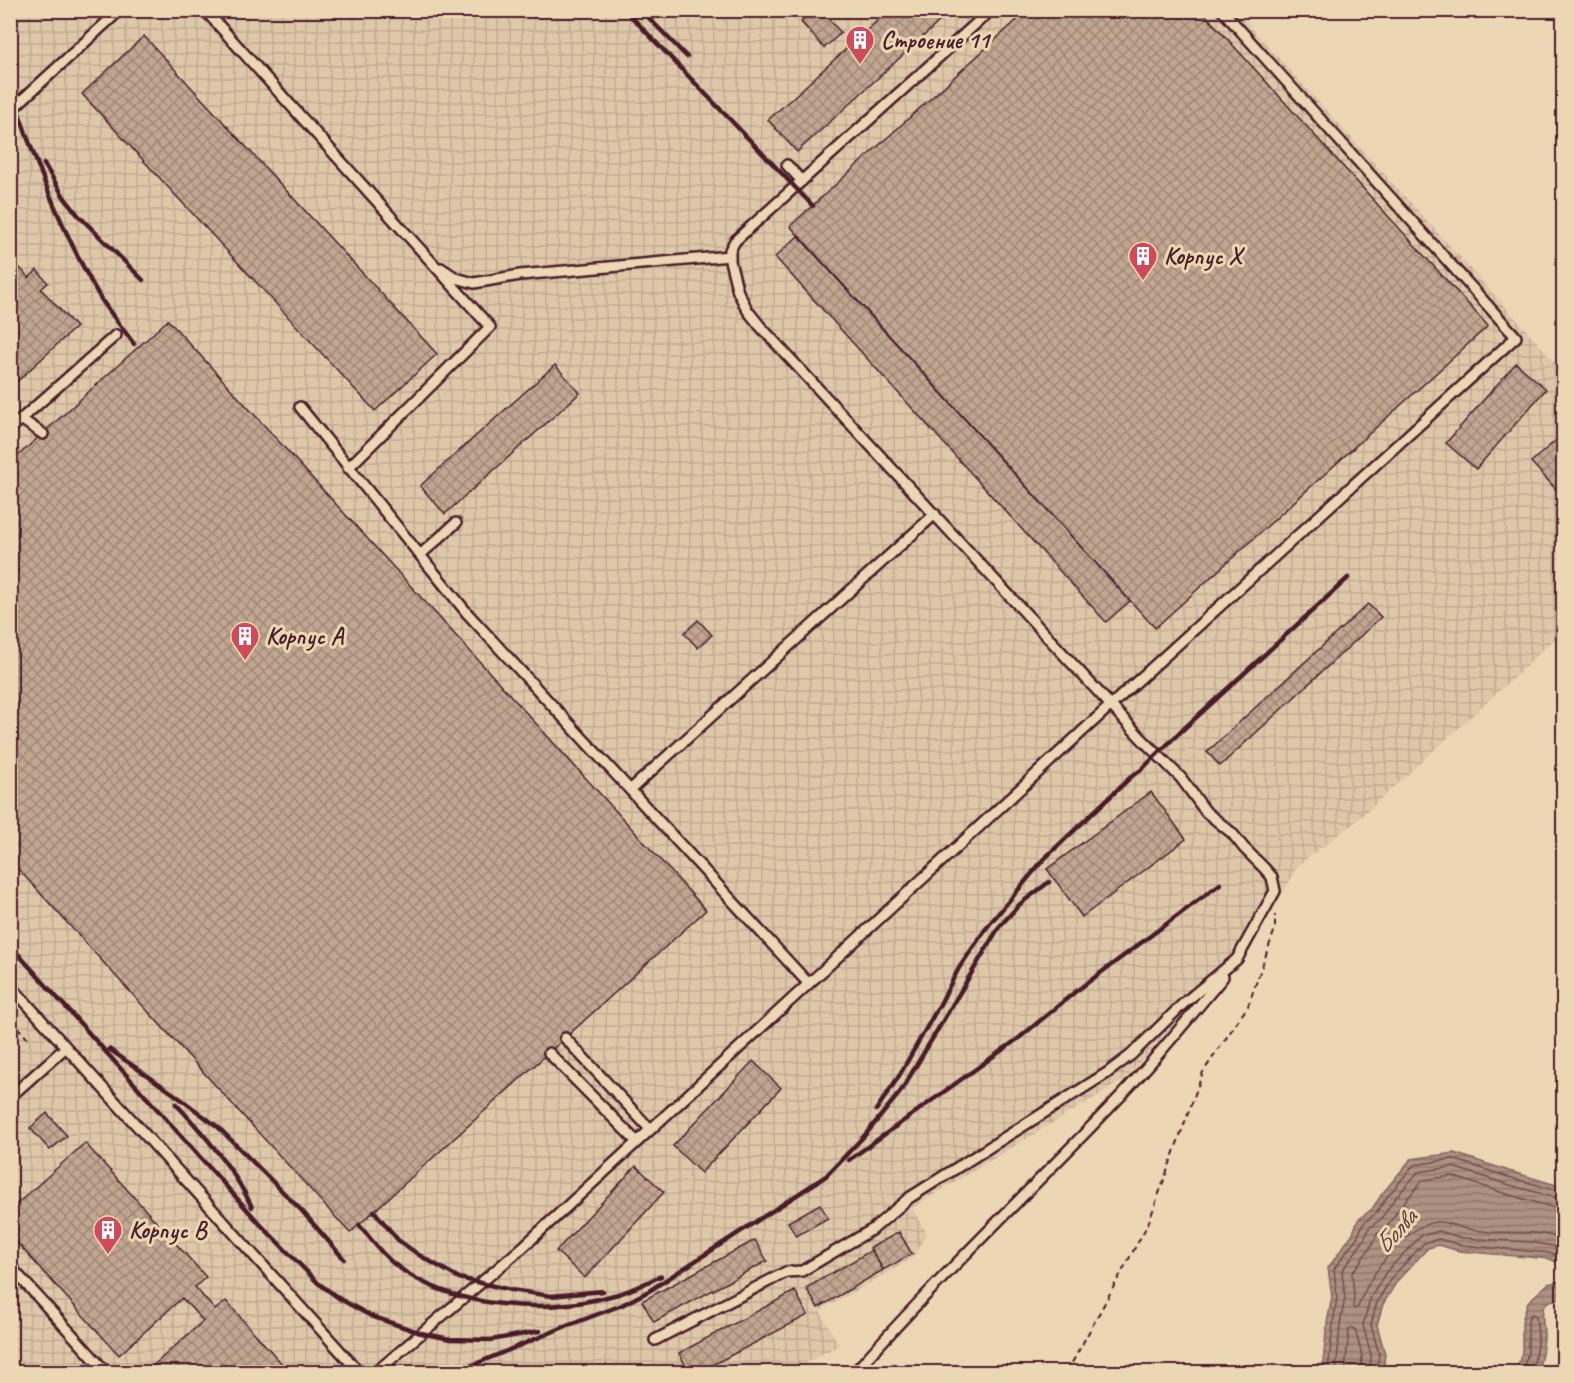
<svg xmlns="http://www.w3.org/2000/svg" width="1574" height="1383" viewBox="0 0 1574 1383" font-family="Caveat,sans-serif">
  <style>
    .industrial { fill: url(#industrial-grid) }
    .water { fill: url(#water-rules); stroke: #85635f; stroke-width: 1.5 }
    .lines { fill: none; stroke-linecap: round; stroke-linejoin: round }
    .shore { stroke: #724d4d; stroke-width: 1.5 }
    .building { fill: url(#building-cross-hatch); stroke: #4a1f2b; stroke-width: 1.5 }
    .service-casing { stroke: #4a1f2b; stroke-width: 14 }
    .path { stroke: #4a1f2b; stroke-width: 2; stroke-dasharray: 6 4.5; stroke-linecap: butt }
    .service { stroke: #ecd7b5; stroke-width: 9 }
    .rail { stroke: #4a1f2b; stroke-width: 4.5 }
    .labels { text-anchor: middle; stroke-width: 6; stroke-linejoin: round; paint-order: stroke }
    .poi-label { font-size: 24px; font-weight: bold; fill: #4a1f2b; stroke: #ecd7b5; text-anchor: start }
    .water-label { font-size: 26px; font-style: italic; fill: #633c40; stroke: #ecd7b5 }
  </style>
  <defs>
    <pattern id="industrial-grid" width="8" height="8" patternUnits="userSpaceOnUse" patternTransform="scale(1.5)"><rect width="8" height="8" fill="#dfc8aa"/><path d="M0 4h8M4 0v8" fill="none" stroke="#c1ab92"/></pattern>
    <pattern id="water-rules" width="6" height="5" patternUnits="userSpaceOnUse" patternTransform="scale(1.5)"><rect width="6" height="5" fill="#ad9181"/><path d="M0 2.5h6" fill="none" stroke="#8f766a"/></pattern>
    <pattern id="building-cross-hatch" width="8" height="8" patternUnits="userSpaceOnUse" patternTransform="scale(1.5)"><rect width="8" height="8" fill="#c1a691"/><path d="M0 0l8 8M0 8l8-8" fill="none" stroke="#9f8777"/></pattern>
  </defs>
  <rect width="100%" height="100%" fill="#ecd7b5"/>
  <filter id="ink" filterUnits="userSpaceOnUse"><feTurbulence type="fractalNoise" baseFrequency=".0167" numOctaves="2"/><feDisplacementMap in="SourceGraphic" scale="12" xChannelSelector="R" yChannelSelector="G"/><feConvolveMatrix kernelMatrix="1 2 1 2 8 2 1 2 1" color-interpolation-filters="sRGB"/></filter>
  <g filter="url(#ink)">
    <path class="industrial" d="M10,11H1236L1540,345L1563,373V631L1518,674L1352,825L1298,865L1286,888L1254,930L1192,1005L1124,1080L912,1208L927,1233L913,1258L820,1311L839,1345L789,1372H11Z"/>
    <path class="water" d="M1454,1153L1509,1171L1563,1187V1265L1550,1259L1459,1251L1439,1245L1428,1248L1397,1281L1383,1304L1377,1325L1385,1354L1383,1372H1322L1327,1323L1332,1297L1328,1268L1353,1233L1358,1220L1372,1209L1382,1194L1411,1159Z
      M1563,1278V1299C1533,1299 1545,1318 1544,1338C1543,1350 1541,1361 1538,1372H1516L1522,1352V1321L1528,1302L1548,1284L1561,1281Z"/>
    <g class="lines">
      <path class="shore" d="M1564,1209L1555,1208L1503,1193L1452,1176L1423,1180L1400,1207L1388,1225L1377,1234L1372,1245L1352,1273L1354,1295L1353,1307L1355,1309L1358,1307C1368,1278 1403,1226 1436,1222C1445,1221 1454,1226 1463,1228C1472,1230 1481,1231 1490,1232C1514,1233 1541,1230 1564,1240
        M1328,1372L1333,1324L1337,1297L1334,1269L1358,1236L1363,1224L1376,1213L1387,1197L1414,1165L1453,1159L1508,1177L1564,1192
        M1336,1372L1340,1325L1345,1297L1342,1271L1364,1240L1369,1228L1381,1219L1393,1201L1418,1172L1453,1167L1506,1184L1564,1200
        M1345,1372L1349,1329L1352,1327L1355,1329L1362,1356L1361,1372
        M1370,1372L1371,1355L1363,1325L1370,1299L1386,1272L1421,1236L1439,1231L1462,1238L1530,1242L1553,1246L1564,1250
        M1377,1372L1379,1354L1371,1325L1377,1302L1392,1277L1424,1243L1439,1239L1461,1245L1551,1253L1564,1258
        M1522,1372L1528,1353V1322L1530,1315L1533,1314L1536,1316L1538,1336L1533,1372"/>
    </g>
    <path class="building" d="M814,10H821L841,33L824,48L801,22Z
      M889,10H952L797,152L768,120Z
      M1028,10H1201L1488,326L1155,628L790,226Z
      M144,36L437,354L375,411L82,94Z
      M798,236L1130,601L1106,622L775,257Z
      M20,268L29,278L37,270L48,283L41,289L76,327L10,388V277Z
      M168,320L706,910L350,1233L10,860V463Z
      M1516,363L1546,389L1476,469L1446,443Z
      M555,365L580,393L445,514L420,486Z
      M1562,435L1564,437V498L1531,462Z
      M1368,604L1381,617L1220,766L1207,752Z
      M698,620L712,635L698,648L684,633Z
      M1151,792L1186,839L1082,917L1047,869Z
      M753,1061L781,1088L701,1173L673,1146Z
      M47,1113L67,1136L50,1150L30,1128Z
      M85,1143L206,1277L195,1287L215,1310L226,1301L283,1365L274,1372H146L203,1321L182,1298L119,1355L10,1235V1210Z
      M636,1166L664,1192L585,1278L556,1251Z
      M820,1204L828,1218L796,1236L788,1222Z
      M899,1232L912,1254L883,1270L870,1248Z
      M755,1240L767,1261L654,1322L642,1301Z
      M872,1250L883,1270L818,1308L806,1288Z
      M795,1291L808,1315L699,1372H689L679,1353Z"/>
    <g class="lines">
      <g class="service-casing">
        <path id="service" d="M205,10L490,327L348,468
          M10,111L120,10
          M787,165L802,181
          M441,268L456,278L474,283L520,275L730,256
          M300,407L467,613L808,983
          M21,419L43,434
          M10,429L116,335
          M420,555L456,523
          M630,790L935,514
          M10,985L359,1372
          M565,1038L650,1129
          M549,1053L637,1142
          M10,1097L66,1047
          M10,1266L106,1372
          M655,1340L786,1272L802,1271L873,1229L909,1198L1107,1073L1131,1055L1184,1003L1237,959L1275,891L1272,877L1264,868L1244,848L1232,833L1206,812L1181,778L1141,738L760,326L748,311L738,292L730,261V250L735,241L991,10
          M376,1372L523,1247L1111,705L1516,337L1222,10
          M855,1372C937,1279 1027,1194 1113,1104C1152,1064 1187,1020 1223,977"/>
      </g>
      <path class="path" d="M10,1019L29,1040
        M1067,1372L1148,1224L1203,1072L1248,1006L1275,929V915"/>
      <use href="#service" class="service"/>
      <path class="rail" d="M625,10L813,206
        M641,10L687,57
        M10,87C34,160 62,233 101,299C111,314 123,329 134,344
        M44,164L64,197L78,215L143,280
        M10,945L260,1224L318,1283L340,1299L371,1316L421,1333L450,1339L491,1340L540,1331
        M109,1049L174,1094L218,1127L302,1211L344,1259
        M176,1104C205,1135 234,1169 252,1207
        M876,1110L899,1076L940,1004L959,968L987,927L1044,859L1133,775L1140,771L1177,735L1348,578
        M849,1160L1019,1038L1075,992L1220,884
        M374,1211L398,1240L419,1255L459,1278L511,1290L551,1296L603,1291
        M359,1225C370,1237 380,1253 393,1263C451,1310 549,1315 618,1294C633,1290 647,1282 661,1276
        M456,1372L564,1327L622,1305L649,1291L826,1176L866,1134L901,1091L999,927L1020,904L1049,882"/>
    </g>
  </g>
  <defs>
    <g id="building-pin" transform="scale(1.5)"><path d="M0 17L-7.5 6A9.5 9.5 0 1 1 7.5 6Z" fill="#d1495b" stroke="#ecd7b5"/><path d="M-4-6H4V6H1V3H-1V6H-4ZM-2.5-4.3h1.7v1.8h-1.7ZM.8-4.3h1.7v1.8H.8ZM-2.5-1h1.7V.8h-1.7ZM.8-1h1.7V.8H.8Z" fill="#fff"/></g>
  </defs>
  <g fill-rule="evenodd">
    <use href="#building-pin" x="860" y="40"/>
    <use href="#building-pin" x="1143" y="256"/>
    <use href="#building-pin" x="245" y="636"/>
    <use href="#building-pin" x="108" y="1230"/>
  </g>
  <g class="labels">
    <g class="poi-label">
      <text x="881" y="48">Строение 11</text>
      <text x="1164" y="264">Корпус Х</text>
      <text x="266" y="644">Корпус А</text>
      <text x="129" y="1238">Корпус В</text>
    </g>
    <g class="water-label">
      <text transform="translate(1395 1231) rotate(-48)" y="9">Болва</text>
    </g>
  </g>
  <rect width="1574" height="1383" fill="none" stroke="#ecd7b5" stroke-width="36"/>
  <rect x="18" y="18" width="1538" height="1347" fill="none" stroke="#4a1f2b" stroke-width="2" filter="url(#ink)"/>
</svg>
